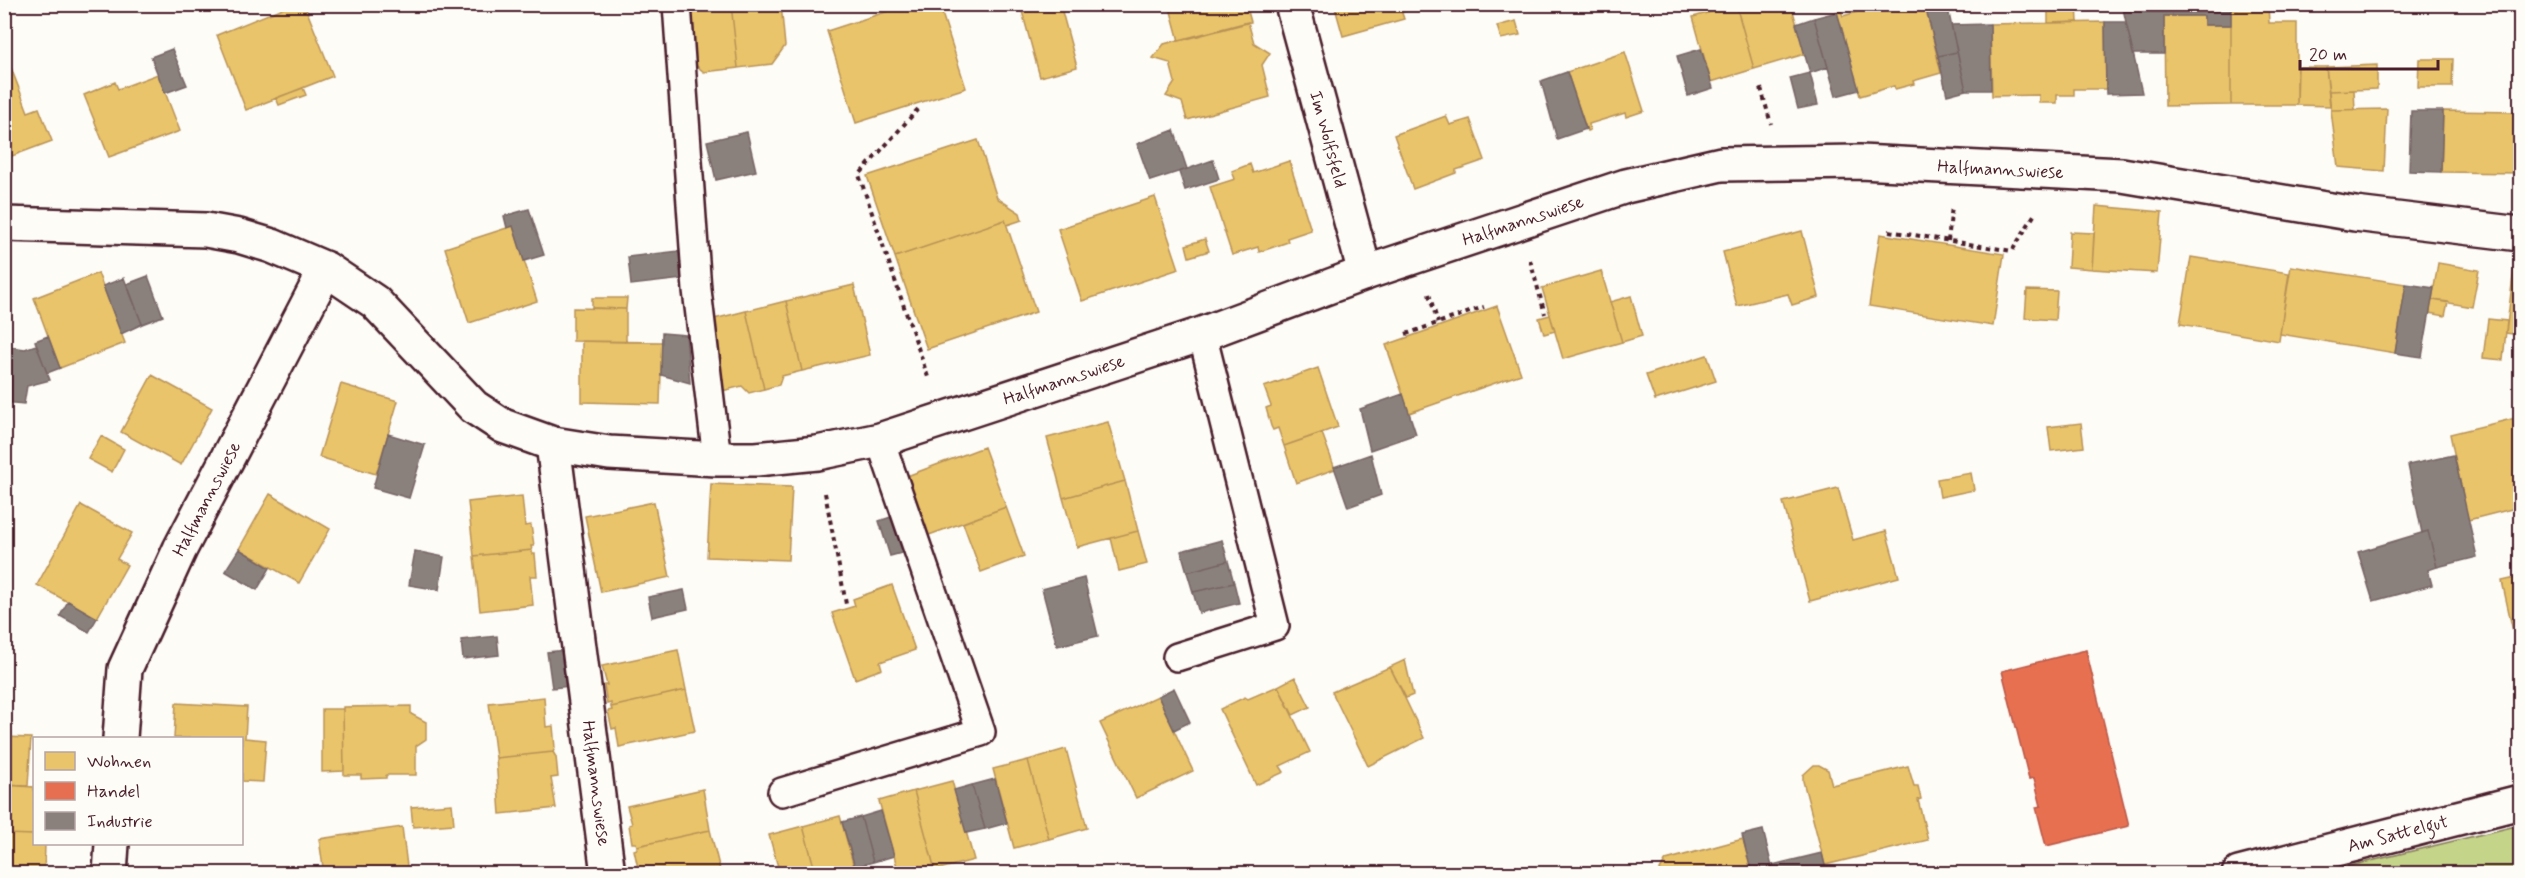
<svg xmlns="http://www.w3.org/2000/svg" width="2525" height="878" viewBox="0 0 2525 878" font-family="Mynerve,sans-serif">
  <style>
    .green { fill: #c4d488; stroke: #877a5a; stroke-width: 1.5 }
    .homes { fill: #e9c46a; stroke: #b99257; stroke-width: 1.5 }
    .shops { fill: #e76f51; stroke: #b85746; stroke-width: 1.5 }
    .industry { fill: #8a817c; stroke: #776464; stroke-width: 1.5 }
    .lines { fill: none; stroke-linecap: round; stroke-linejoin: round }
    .lane-casing { stroke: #4a1f2b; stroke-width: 32 }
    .street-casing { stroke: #4a1f2b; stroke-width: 38 }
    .path { stroke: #4a1f2b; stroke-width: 4; stroke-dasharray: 4.5 4.5; stroke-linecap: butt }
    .lane { stroke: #fdfcf7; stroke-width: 27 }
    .street { stroke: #fdfcf7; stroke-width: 33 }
    .labels { text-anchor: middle; stroke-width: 6; stroke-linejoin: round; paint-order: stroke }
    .street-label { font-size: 18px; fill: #4a1f2b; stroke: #fdfcf7 }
  </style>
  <rect width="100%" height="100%" fill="#fdfcf7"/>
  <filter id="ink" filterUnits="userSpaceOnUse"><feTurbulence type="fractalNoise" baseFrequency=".0167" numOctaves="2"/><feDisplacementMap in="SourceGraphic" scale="12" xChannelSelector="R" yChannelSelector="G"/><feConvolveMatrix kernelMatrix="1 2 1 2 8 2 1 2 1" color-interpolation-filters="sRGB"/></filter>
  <g filter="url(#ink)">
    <path class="green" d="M2520,825V873H2321Z"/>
    <path class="homes" d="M293,4H304L333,76L246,110L217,35Z
      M681,4H731L738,68L704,72L688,59Z
      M731,4H781L785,46L772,64L738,68Z
      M910,4H939L966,88L856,123L827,31Z
      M1020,4H1060L1077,67L1040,77Z
      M1169,4H1246L1251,22L1179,41Z
      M1334,4H1399L1404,19L1343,36Z
      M1399,4H1419V7L1402,12Z
      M1791,4L1805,54L1754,69L1736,5Z
      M1882,4H1925L1941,73L1913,81L1914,84L1895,89L1894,86L1860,96L1837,12L1841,11L1843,16L1864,10V8L1866,10Z
      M2048,4H2077L2078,22L2048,23Z
      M2263,4H2268L2269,23H2297V105H2231V8L2263,9Z
      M1736,5L1754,69L1711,82L1693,17Z
      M2164,16H2204V25H2231V105L2165,106Z
      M1516,21L1520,35L1501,39L1497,26Z
      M1248,22L1254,43L1270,53L1262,65L1270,97L1187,120L1182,102L1166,96L1175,82L1170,63L1153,58L1164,44Z
      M2105,22L2106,89H2074V95H2057V103H2039V95L1992,96L1990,24Z
      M1625,52L1644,111L1626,117L1625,113L1589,124L1590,130L1587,131L1567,72Z
      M2419,59H2453L2452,87H2418Z
      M8,60L28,112L39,108L52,141L4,159V61Z
      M2377,65V89L2329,91L2326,67Z
      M2298,67H2326L2330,106L2297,105Z
      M158,74L180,131L109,157L84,95L115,82L118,89Z
      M303,88L306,95L279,105L276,98Z
      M2354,90L2355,110H2331L2329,91Z
      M2387,109L2384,171L2338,167L2331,110Z
      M2443,111L2520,112V173L2441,172Z
      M1446,116L1450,125L1470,119L1485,160L1456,170V173L1413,189L1394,135Z
      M978,140L997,198L1020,213L1022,220L1007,225L1005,220L895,257L867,176Z
      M1289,161L1311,230L1287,238L1288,242L1259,252L1258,247L1232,255L1210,187L1235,179L1232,171L1250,164L1253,173Z
      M1155,197L1179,269L1082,301L1058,229Z
      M2096,206L2162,212L2157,273L2092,269Z
      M1005,220L1036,312L927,349L895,257Z
      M513,226L537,301L469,323L445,248Z
      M1802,231L1819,297L1792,305L1788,294L1737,306L1723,252Z
      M2070,232L2094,233L2092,269L2068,267Z
      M1880,234L2004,254L1993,326L1869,306Z
      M1205,239L1209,251L1189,257L1186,245Z
      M2191,257L2289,273L2279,341L2180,324Z
      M2438,263L2479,270L2472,307L2432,300Z
      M2291,266L2406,284L2395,353L2280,334Z
      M2514,268L2520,269V335L2506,333Z
      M1601,271L1622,342L1563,359L1542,288Z
      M98,273L125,343L60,368L34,298Z
      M854,285L870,355L802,371L786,301Z
      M2027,290L2057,291L2055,320L2025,318Z
      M1631,296L1642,336L1622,342L1610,302Z
      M592,298H627L626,309L592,308Z
      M2432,300L2448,302L2445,316L2429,313Z
      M786,301L802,371L782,376L779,385L764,389L746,311Z
      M1497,306L1521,374L1409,413L1386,345Z
      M573,308L626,309V342L573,341Z
      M746,311L764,389L749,393L742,386L722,391L706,321Z
      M1550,315L1555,331L1544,334L1539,318Z
      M2488,319L2507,321L2503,360L2483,358Z
      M582,341L662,342L660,404L582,402Z
      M1707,355L1716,381L1655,400L1646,375Z
      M1318,368L1338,427L1284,446L1278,428L1273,430L1271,426L1266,408L1271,406L1264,387Z
      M152,375L212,408L181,465L121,432Z
      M341,384L398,401L376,474L319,457Z
      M2520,417V507L2468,520L2450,434Z
      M1108,422L1125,481L1063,498L1047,438Z
      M2081,423L2084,447L2051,451L2048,427Z
      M1322,433L1335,469L1296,483L1284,446Z
      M101,436L124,449L112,472L88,459Z
      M984,447L1006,507L929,535L907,476Z
      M1971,473L1974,490L1940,497L1937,479Z
      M1125,481L1138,531L1077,547L1063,498Z
      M711,484L792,487L788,560L707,557Z
      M1838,488L1853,540L1886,531L1899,577L1810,601L1783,502Z
      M270,494L330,529L299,583L239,549Z
      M522,496L525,526L531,525L534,546H531L532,550L474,556L468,502Z
      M654,502L670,577L601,592L585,516Z
      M81,505L132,533L117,559L127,565L97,618L37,585Z
      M1006,507L1024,556L981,572L963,523Z
      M1138,531L1147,564L1119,571L1111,538Z
      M532,550V554H535L537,576H530L533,605L480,611L474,556Z
      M2520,577V663L2502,581Z
      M892,585L915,650L880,662L882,669L855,679L832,613L855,606L853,599Z
      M678,650L686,690L611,707V703L607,704L604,685H607L602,666Z
      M1405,660L1413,695L1406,698L1390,667Z
      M1390,667L1424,738L1368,766L1332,692Z
      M1295,677L1310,707L1293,715L1278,686Z
      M1278,686L1310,752L1280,766L1284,772L1256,785L1220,709L1245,697L1248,699Z
      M686,690L695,731L619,747L616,728L612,729L608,711L612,710L611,707Z
      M1158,696L1193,771L1136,798L1100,723Z
      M544,697L546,727L553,726L555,748L553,752L496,758L489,703Z
      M176,703L247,707L245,738L266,740L263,782L242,781V738H174Z
      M411,706V714L426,722V739L416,746V775H386V778L361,779V775H344L343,707Z
      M322,709H343L344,771L322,772Z
      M4,737L31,738L28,786L4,785Z
      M1066,749L1087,828L1049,839L1028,760Z
      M553,752L556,757L558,777L551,778L556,808L500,814L496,758Z
      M1028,760L1049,839L1014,848L993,769Z
      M1814,765H1819L1828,770L1832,785L1908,766L1914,786H1918L1921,799L1918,800L1928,840L1825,865L1803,781V775Z
      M952,781L974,860L935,870L914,791Z
      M4,785L34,787V835L4,834Z
      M703,789L710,830L637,846L636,843H632L629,825L632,824L627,806Z
      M914,791L935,870L924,874H899L879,801Z
      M452,804L454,824L413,827L411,807Z
      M840,816L856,874H816L803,826Z
      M803,826L816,874H780L769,835Z
      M402,827L408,874H324L319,839Z
      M710,830L720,870L705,874H643L641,867L638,868L634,850L637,849V846Z
      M4,834L34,835V844H45L44,874H4Z
      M1743,839L1752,874H1660V870L1666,860Z"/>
    <path class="shops" d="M2086,650L2129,826L2046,846L2036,807L2041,806L2034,778L2029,779L2002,671Z"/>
    <path class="industry" d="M1930,4H1947L1957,52L1938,56L1925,6Z
      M2122,4H2176V8H2231V25H2204V16H2164V54H2133Z
      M1837,12L1859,90L1836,96L1814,18Z
      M1814,18L1828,67L1810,73L1796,24Z
      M2105,22H2126L2142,93L2106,94Z
      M1990,24L1991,90H1966L1951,25Z
      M172,49L187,85L165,93L151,57Z
      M1701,49L1713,88L1688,96L1677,56Z
      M1957,52L1966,90L1947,95L1938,56Z
      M1567,72L1586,129L1557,139L1541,81Z
      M1810,73L1818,105L1798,109L1790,78Z
      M2411,111H2443L2441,172L2409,171Z
      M1174,130L1187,169L1150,181L1137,144Z
      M747,132L756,171L716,180L707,141Z
      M1213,160L1219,179L1185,190L1179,172Z
      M529,209L544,255L524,261L513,226L507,228L504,216Z
      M679,251L682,279L631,285L628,257Z
      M148,276L163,316L142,324L127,284Z
      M124,278L142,324L121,334L103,286Z
      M2406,284L2434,288L2422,357L2395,353Z
      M662,333L686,335L690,383L661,375Z
      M48,336L60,368L47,373L35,341Z
      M36,345L50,380L27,386L24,404L4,402L5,346L25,349Z
      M1403,394L1416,434L1370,450L1360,409Z
      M388,434L425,445L409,498L373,488Z
      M1371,454L1381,495L1348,507L1334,467Z
      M2454,455L2477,557L2437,567L2428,531L2422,533L2408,465Z
      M897,515L909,551L890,556L879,521Z
      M2428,531L2437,567L2428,570L2432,585L2373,601L2358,552Z
      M1222,540L1228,561L1187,572L1181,551Z
      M239,549L270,568L257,590L225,571Z
      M415,551L444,557L439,590L409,585Z
      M1228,561L1234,583L1193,592L1187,572Z
      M1084,578L1098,636L1057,646L1042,589Z
      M1234,583L1239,603L1199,613L1193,592Z
      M684,590L688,609L652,617L648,597Z
      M68,601L97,618L89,632L60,616Z
      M497,636L499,655L463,659L461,640Z
      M566,650L570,686L552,688L547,652Z
      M1174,688L1190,722L1174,730L1158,696Z
      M995,779L1007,823L985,829L972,785Z
      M972,785L985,829L966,833L954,790Z
      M881,811L894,856L873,862L861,817Z
      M861,817L873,862L855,867L842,822Z
      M1763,830L1773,871L1752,874L1742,835Z
      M1822,853L1827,874H1774L1772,865Z"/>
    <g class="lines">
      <g class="lane-casing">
        <path id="lane" d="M677,4L697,290L717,459
          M1177,657L1275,626L1202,334
          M782,792L981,732L880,440"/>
      </g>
      <g class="street-casing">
        <g id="street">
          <path id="s1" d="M1292,4L1365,273"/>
          <path id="s2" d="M4,224L206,230L239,236L272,246L326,269L375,302L474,407L503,426L553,444L609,453L717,459H756L817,453L880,440L1202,334L1365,273L1626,186L1721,164L1860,162L2122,175L2355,214L2520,234"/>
          <path id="s3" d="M553,444L608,874"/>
          <path id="s4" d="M120,738L125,669L180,549L326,269"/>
          <path d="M110,874L112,844"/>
          <path id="s5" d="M2239,874L2520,802"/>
        </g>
      </g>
      <path class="path" d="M1761,88L1771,124
        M918,109L859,175L929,380
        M1889,231L2012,251L2036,212
        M1948,241L1952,206
        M1530,260L1545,314
        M1429,294L1438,323
        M1406,334L1484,307
        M825,493L846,604"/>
      <use href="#lane" class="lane"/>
      <use href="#street" class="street"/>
    </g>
  </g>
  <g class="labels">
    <g class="street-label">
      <text dy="6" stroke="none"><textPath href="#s1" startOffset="140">Im Wolfsfeld</textPath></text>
      <text dy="6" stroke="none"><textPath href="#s2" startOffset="2115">Halfmannswiese</textPath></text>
      <text dy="6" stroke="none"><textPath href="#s2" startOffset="1629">Halfmannswiese</textPath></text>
      <text dy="6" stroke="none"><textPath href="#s2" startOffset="1143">Halfmannswiese</textPath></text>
      <text dy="6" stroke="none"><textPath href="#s4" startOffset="258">Halfmannswiese</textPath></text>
      <text dy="6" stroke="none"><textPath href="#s3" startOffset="342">Halfmannswiese</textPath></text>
      <text dy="6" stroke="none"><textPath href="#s5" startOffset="164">Am Sattelgut</textPath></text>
    </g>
  </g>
  <rect width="2525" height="878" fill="none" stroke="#fdfcf7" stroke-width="24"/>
  <rect x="12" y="12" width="2501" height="854" fill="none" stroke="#4a1f2b" stroke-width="2" filter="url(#ink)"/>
  <rect x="33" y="737" width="210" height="108" fill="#fdfcf7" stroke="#b5a4a5" stroke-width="1.5"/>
  <rect x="45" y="752" width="30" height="18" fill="#e9c46a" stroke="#b5a4a5" stroke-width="1.5"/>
  <text x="87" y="767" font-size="18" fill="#4a1f2b">Wohnen</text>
  <rect x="45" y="782" width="30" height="18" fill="#e76f51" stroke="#b5a4a5" stroke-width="1.5"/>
  <text x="87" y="797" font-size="18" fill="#4a1f2b">Handel</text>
  <rect x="45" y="812" width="30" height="18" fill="#8a817c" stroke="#b5a4a5" stroke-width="1.5"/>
  <text x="87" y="827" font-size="18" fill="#4a1f2b">Industrie</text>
  <path d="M2300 60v9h138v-9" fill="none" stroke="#4a1f2b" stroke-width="3"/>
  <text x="2309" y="60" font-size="18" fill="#4a1f2b" stroke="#fdfcf7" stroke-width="4.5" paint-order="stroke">20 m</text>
</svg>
